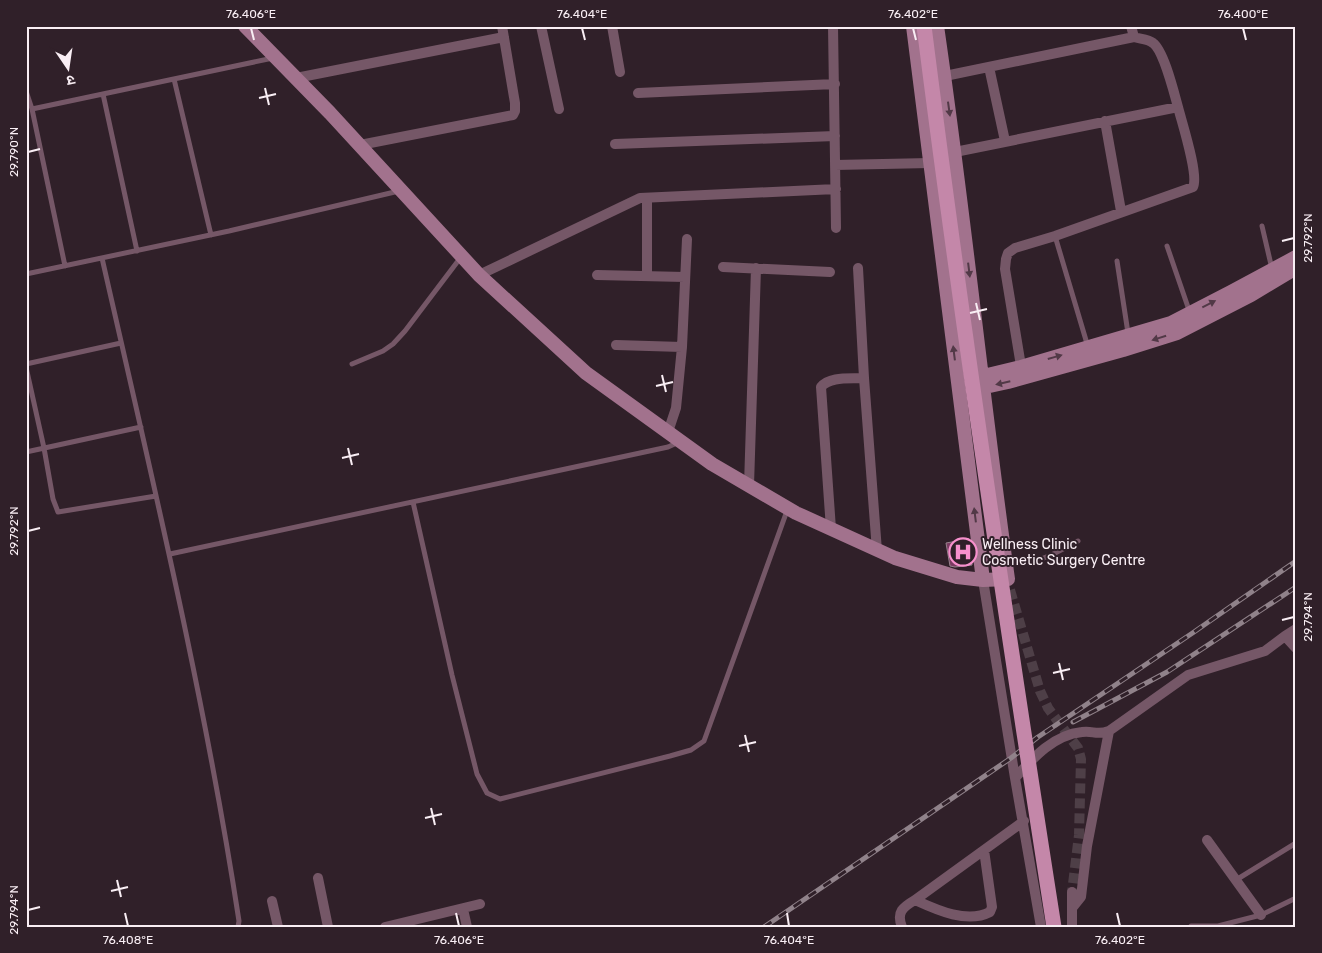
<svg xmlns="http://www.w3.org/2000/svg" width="1322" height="953" viewBox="0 0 1322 953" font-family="Rubik,'Noto Sans Devanagari',sans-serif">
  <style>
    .building { fill: #7b3b62; stroke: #97828d }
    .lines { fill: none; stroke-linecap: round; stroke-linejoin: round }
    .street-tunnel { stroke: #4e3f47; stroke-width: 10; stroke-dasharray: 10 5; stroke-linecap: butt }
    .lane { stroke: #755767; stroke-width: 5 }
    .street { stroke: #755767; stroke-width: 10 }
    .secondary { stroke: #a2728d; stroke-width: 14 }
    .rail-casing { stroke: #90828a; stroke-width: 5 }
    .rail { stroke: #302029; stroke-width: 3; stroke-dasharray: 9; stroke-linecap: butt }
    .primary-bridge { stroke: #c487a9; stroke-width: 15 }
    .oneway { fill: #523947 }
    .ticks { fill: none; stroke: #f9eef4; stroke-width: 2 }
    .labels { text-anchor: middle; stroke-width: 4; stroke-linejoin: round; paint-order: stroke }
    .poi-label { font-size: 14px; fill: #f9eef4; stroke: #302029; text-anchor: start }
    .neatline { fill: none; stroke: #f9eef4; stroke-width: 2 }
    .ticks-label { font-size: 12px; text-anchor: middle; fill: #f9eef4 }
  </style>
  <rect width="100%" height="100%" fill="#302029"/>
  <path class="building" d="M969,539L972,565L955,567L950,566L946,543Z"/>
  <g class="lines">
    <path class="street-tunnel" d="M1010,590L1040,691L1048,708L1078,748L1081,759L1079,835L1072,892"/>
    <path class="lane" d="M174,79L211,235
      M26,91L32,109L65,266
      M103,94L137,251
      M32,109L273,58
      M1262,226L1272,269
      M1055,236L1088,347
      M1167,246L1190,313
      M102,258C152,478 205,698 239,921L238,927
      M1117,261L1128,333
      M26,274L229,231L399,191
      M26,364L121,343
      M352,364L383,351L393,344L405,331L461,257
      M26,367L44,448L53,499L58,512L156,496
      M26,452L141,427
      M413,502L452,675L477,774L487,793L500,799L670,756L691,750L704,741L788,508
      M170,554L668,447L679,442
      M1006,562C1038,564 1051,556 1078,541
      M1236,880L1296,843
      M1191,926H1218L1261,915L1296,898"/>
    <path class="street" d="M541,26L559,109
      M612,26L620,72
      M833,26L836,228
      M1131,26L1134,37
      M989,67L1005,141
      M945,76L1134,37C1140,39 1148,39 1153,43C1164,51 1174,93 1178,107
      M296,78L504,37
      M638,93L835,84
      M1105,121L1121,211
      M615,144L835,136
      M360,145L513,115L515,111V103L502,26
      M955,152L1178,107C1182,123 1199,175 1193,187L1055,236L1015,248L1008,253L1006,259L1005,269L1022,372
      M835,165L930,163
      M723,267L830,272
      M858,268L864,378L877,551
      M479,275L640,198L836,189
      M597,275L685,277
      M647,276V198
      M616,345L682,347
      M668,432L676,408L682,347L687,239
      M749,485L756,268
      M831,529L821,387C830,376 850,379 864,378
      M983,580L1015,778
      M1296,629L1285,636L1296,648
      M1207,840L1261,915
      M318,878L328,927
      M1072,892V927
      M915,900C937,910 967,924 990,912L992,907L984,850
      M272,901L278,927
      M1073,907L1081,897L1087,846L1109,731
      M463,909L467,927
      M385,927L480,904
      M902,927C896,912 903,907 915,900L1024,821
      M1041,927L1015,778C1033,758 1053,735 1082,732C1093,730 1096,736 1109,731L1188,675L1265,651L1285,636"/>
    <path class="secondary" d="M245,26L330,113L479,275L586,373L712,464L796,513L895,558L957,577L983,580L1008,579C982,395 964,210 937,26
      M913,26L983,580
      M975,378L1021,367L1171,323L1231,292L1296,257
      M976,389L1008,382L1123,350L1177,333L1251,295L1296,268"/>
    <g class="rail-casing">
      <path id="rail" d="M1073,722L1167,672L1296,587
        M764,927L1011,758L1038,737L1194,632L1296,561"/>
    </g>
    <use href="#rail" class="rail"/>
    <path class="primary-bridge" d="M924,26C962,327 1007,627 1054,927"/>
  </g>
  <defs><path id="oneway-solid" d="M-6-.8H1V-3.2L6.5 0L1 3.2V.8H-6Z" transform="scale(1.25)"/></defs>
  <g class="oneway">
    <use href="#oneway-solid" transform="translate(949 109) rotate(82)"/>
    <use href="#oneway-solid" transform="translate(969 270) rotate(83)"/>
    <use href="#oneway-solid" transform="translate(1209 304) rotate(-27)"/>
    <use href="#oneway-solid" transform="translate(1159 338) rotate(162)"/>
    <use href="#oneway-solid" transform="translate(954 353) rotate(-97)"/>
    <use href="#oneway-solid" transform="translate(1055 357) rotate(-16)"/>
    <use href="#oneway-solid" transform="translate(1003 383) rotate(167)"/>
    <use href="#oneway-solid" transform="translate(975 515) rotate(-97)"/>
  </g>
  <path class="ticks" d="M251,28L254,40M582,28L585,40M913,28L916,40M1243,28L1246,40M265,88L269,105M259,98L276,94M28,152L40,149M1282,241L1294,238M976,303L980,320M970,313L987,309M662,375L666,392M656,386L673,382M348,448L352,465M342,458L359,454M28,531L40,528M1282,620L1294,617M1059,663L1063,680M1053,673L1070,669M745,735L749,752M739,746L756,742M431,808L435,825M425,818L442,814M117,880L121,897M111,891L128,887M28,910L40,907M125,913L128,926M456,913L459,926M787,913L789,926M1117,913L1120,926"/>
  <defs>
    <g id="hospital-ring" transform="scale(1.4375)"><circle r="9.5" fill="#302029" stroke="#f790cd" stroke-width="1.5"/><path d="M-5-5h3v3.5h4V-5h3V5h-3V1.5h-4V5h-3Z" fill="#f790cd"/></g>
  </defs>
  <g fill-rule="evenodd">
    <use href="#hospital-ring" x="963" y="552"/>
  </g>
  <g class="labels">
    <g class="poi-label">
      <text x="982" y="549">Wellness Clinic<tspan x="982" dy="16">Cosmetic Surgery Centre</tspan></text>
    </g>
  </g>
  <rect width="1322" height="953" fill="none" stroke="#302029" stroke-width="55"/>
  <g transform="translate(68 68) rotate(167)" stroke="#302029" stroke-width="4" paint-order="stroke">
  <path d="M0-4L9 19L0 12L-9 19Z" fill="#f9eef4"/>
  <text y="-8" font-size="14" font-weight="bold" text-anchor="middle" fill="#f9eef4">उ</text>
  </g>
  <rect x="28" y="28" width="1266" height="898" class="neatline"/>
  <g class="ticks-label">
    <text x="251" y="18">76.406°E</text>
    <text x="582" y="18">76.404°E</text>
    <text x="913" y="18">76.402°E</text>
    <text x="1243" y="18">76.400°E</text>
    <text transform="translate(14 152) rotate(-90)" y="4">29.790°N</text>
    <text transform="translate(1308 238) rotate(-90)" y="4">29.792°N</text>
    <text transform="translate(14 531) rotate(-90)" y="4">29.792°N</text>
    <text transform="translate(1308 617) rotate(-90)" y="4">29.794°N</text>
    <text transform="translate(14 910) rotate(-90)" y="4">29.794°N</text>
    <text x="128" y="944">76.408°E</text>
    <text x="459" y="944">76.406°E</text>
    <text x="789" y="944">76.404°E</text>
    <text x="1120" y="944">76.402°E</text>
  </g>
</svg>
